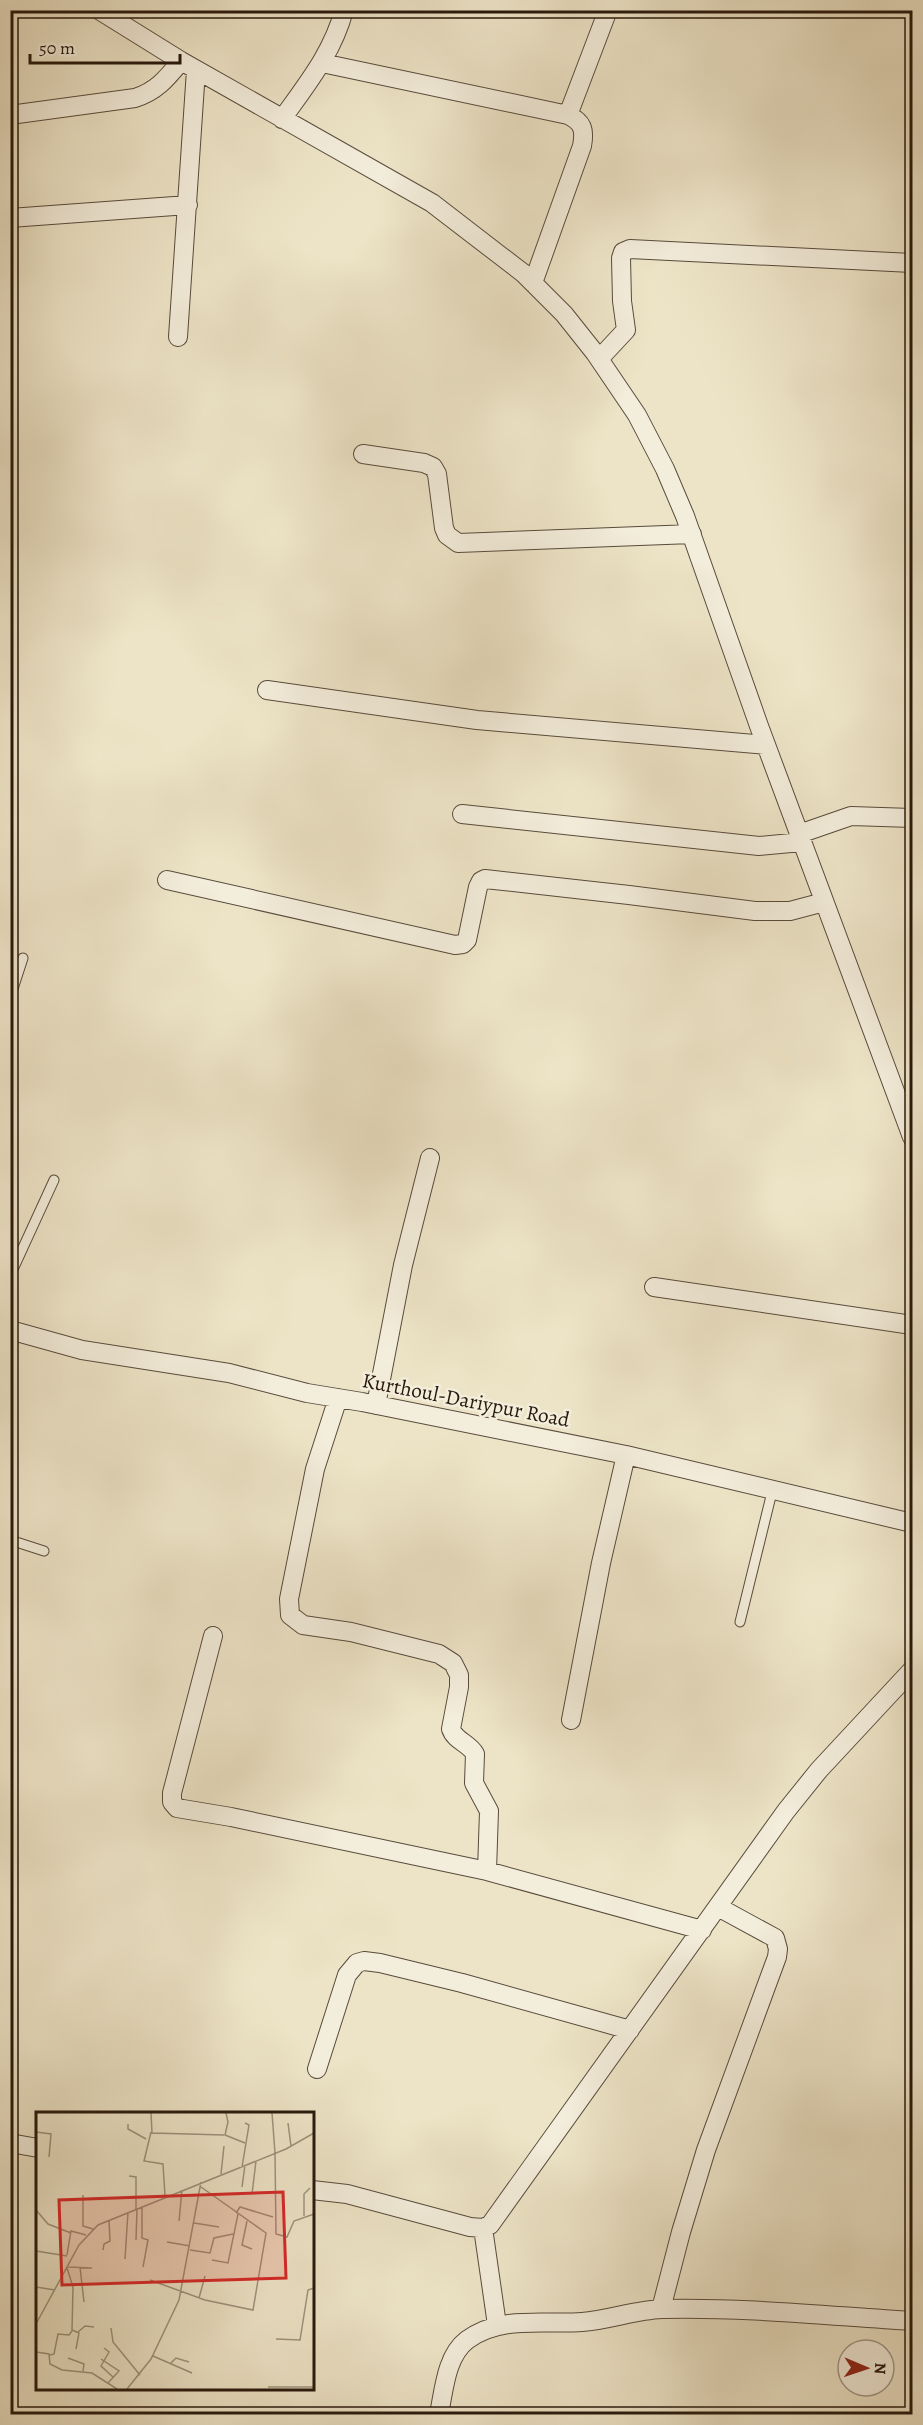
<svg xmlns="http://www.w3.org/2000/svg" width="923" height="2425" viewBox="0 0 923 2425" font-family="Alegreya,serif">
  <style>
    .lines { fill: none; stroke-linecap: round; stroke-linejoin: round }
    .lane-casing { stroke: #594b3c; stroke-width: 11 }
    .street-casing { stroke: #594b3c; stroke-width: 20 }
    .lane { stroke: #f3eddb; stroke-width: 9 }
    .street { stroke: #f3eddb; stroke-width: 18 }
    .labels { text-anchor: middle; stroke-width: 5; stroke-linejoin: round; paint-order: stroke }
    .street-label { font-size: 21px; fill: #28180d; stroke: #f3eddb }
    .inset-road { fill: none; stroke: #9e927d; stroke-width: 1.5 }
    .view { fill: #d62828; fill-opacity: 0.15; stroke: #d62828; stroke-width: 3 }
    .inset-edge { fill: none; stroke: #28180d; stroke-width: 3 }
  </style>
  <rect width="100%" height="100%" fill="#ede4c7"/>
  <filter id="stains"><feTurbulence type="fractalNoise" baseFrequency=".00333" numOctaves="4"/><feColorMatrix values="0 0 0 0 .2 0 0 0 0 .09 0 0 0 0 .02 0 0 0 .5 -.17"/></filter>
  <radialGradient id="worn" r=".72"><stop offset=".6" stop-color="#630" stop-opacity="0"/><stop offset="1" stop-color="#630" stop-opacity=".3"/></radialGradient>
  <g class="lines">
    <g class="lane-casing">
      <path id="lane" d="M10,998L23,958
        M10,1276L54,1180
        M10,1540L44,1551
        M740,1622L773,1488"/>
    </g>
    <g class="street-casing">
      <path id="street" d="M99,10L181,61L432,203L523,273L564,314L595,353L637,415L665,469L685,516L759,726L912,1137
        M322,63L568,115C583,122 585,130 582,146L533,283
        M10,115L135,98C157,91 167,78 181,61
        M568,115L608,10
        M282,119C307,84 333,52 344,10
        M10,218L188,205
        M178,337L196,70
        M599,359L626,330L622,301L621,258L623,252L630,249L912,263
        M363,454L424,463L433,467L437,474L444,528L447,535L458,543L692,534
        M267,690L477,720L766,745
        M462,814L759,846L802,842
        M799,834L851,816L912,818
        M167,880L455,945L463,944L467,940L478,887L481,881L485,879L629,895L755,911H790L824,902
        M654,1287L912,1325
        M10,1330L82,1350L229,1373L307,1393L362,1402L626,1455L912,1523
        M338,1398L315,1469L289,1599L290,1615L303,1625L351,1632L439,1654L453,1663L459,1675V1687L451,1729C455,1741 469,1743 475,1754L474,1783L489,1811L487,1871
        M376,1405L403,1265L430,1158
        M213,1636L172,1793V1802L177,1808L231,1817L487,1871L702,1930
        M571,1720L601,1563L626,1455
        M317,2069L347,1975L357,1963L364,1961L380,1963L462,1983L630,2030
        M10,2143L38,2148
        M312,2190L347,2194L470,2227L483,2228L490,2225L786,1811L819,1770L912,1670
        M483,2228L497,2325
        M661,2309L681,2232L706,2150L777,1957L778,1949L775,1938L718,1907
        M439,2414C444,2390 446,2356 467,2340C500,2315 544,2325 582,2322C609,2320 635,2310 662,2309C745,2307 830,2316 912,2321"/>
    </g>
    <use href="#lane" class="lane"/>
    <use href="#street" class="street"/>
  </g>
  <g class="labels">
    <g class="street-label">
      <text transform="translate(466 1400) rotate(11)" y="7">Kurthoul-Dariypur Road</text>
    </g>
  </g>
  <g transform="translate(36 2112)">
    <rect width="278" height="278" fill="#ede4c7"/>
    <path class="inset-road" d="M115,1L116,21L188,23M190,1L192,10L189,23L209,31M236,1L239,41M252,11L255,34M92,12V17L110,27M0,20L15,22L13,45M115,20L108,49L127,52L129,84M239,41L240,122L251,125L258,109L278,102M206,55L213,13L209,11M185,62L188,34M93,64L100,65V97M206,75L209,53M216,82L220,49M47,83V114L57,117M106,94V126L112,128L107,155M0,98L12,112L35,121M200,101L204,95L237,105M268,104V82L274,76M143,109L146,78M211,109L206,133L216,137M158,111L183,115M100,128L101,97M131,130L154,134M67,138L68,132L74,129L73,108M154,138L174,141L178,126L197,122M0,139L31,144M31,143L35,119L50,123M89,147L92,100M176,148L192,151L202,102M32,155L56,156M44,155L48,190M31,156L37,175L36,218L43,221L40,237M114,168L169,188L217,198L230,121L165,75M0,175L19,178M163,186L169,164M0,212L43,133L62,113L250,37L278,21M75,216L77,230L104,263M42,220L49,214L58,215M240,227L264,228L272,178L278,176M68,236L73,240L65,254L77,265M0,240L13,242L14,252L26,258L56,261L81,277M14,243L18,242L22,222L33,223L36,219M117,244L156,261M32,246L48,252L47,259M65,247L83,259L72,271M135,251L140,246L153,250M232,275H278M91,277L115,247L143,188L165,70"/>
    <path class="view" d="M247,80L250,166L26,173L23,88Z"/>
    <rect width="278" height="278" class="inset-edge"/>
  </g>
  <rect width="923" height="2425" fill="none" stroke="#ede4c7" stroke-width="36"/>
  <rect x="12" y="12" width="899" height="2401" fill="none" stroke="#28180d" stroke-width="3"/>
  <rect x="18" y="18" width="887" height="2389" fill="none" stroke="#28180d" stroke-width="1.5"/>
  <g transform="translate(866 2368) rotate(92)"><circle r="28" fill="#f3eddb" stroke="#a29889" stroke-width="1.5"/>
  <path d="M0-4.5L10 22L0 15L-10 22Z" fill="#8f2418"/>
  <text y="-9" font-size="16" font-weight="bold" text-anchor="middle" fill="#28180d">N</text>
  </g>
  <path d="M30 54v9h150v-9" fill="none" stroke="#28180d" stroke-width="3"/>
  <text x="39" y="54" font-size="18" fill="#28180d" stroke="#f3eddb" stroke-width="4.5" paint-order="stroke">50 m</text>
  <rect width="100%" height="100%" filter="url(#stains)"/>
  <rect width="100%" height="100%" fill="url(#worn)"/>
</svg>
